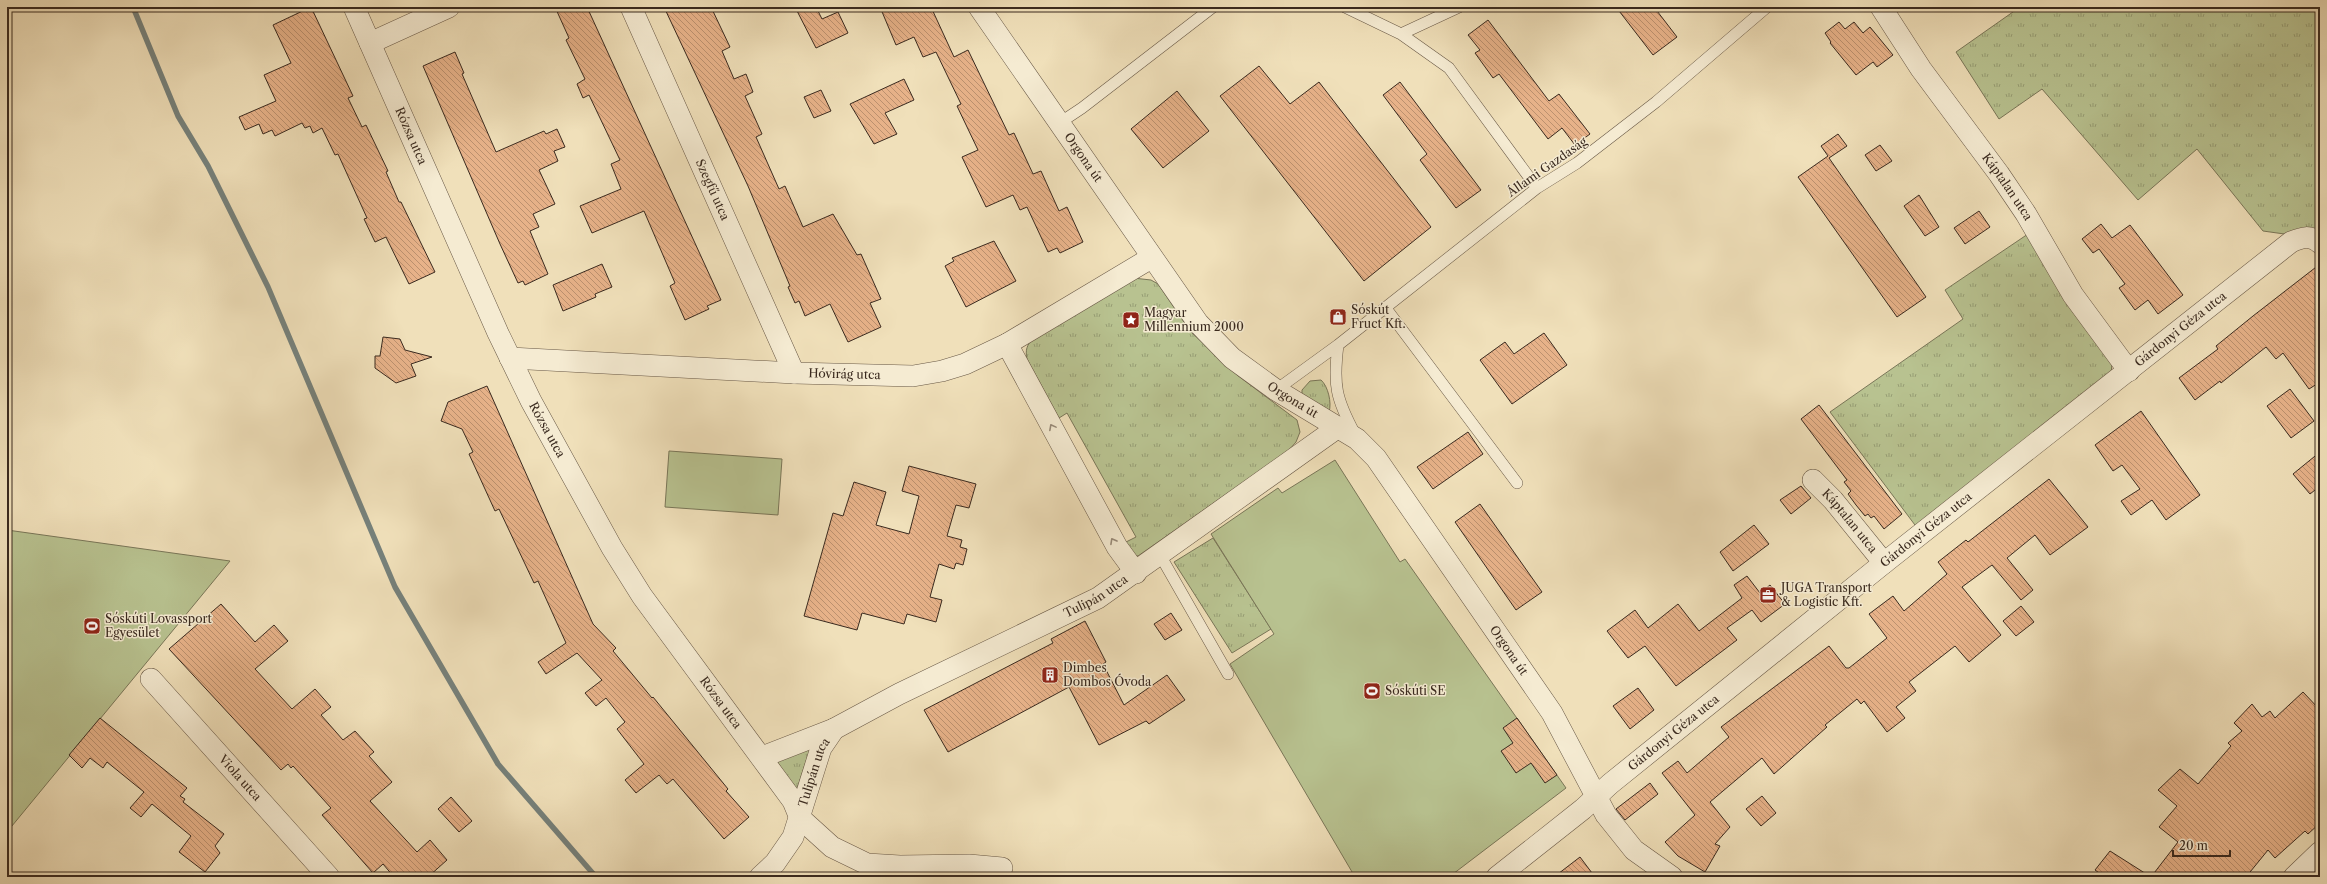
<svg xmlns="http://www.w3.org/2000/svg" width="2327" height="884" viewBox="0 0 2327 884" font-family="'Libre Caslon Text',serif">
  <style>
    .grass { fill: url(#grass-tufts); stroke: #797658 }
    .pitch { fill: #b8c290; stroke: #797658 }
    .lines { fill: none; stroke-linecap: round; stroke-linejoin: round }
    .stream { stroke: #76817b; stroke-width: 5.5 }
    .building { fill: url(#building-back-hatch); stroke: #3a2a1f }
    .lane-casing { stroke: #685846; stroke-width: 12 }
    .street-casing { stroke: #685846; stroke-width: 22 }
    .lane { stroke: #f5ebd2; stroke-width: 11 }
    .street { stroke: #f5ebd2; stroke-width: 21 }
    .oneway { stroke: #988a78 }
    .labels { text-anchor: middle; stroke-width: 3; stroke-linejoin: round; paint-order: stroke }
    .street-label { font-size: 12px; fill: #3a2a1f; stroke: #f5ebd2 }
    .poi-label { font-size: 12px; fill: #3a2a1f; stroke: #f5ebd2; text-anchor: start }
  </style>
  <defs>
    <pattern id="grass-tufts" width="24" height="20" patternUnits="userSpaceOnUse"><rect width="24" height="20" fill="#b8c290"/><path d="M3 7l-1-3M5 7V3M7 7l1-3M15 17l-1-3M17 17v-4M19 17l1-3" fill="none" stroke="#979e75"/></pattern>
    <pattern id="building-back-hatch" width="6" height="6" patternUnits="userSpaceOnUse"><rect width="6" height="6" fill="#e7b289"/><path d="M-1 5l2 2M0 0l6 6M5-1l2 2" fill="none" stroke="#bc916f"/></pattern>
  </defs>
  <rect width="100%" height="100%" fill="#f0e0ba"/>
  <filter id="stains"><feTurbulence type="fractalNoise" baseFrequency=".005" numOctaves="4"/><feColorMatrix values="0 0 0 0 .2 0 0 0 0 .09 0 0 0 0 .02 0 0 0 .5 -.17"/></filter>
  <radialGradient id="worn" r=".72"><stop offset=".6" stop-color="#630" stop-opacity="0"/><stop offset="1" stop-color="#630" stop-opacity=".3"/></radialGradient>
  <path class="grass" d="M2020,7H2320V239L2263,231L2197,149L2138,200L2042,89L1999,119L1956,52Z
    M2028,234L2112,362L2111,375L1918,529L1830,412L1963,319L1945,290Z
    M1133,278L1151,280L1158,284L1190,331L1237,375L1297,420L1300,432L1296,442L1288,451L1138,556L1133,555L1124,543L1136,537L1067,413L1059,418L1027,359C1025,350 1027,345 1033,338Z
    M1321,380C1328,386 1332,403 1329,412L1302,395V390L1310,381Z
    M1213,538L1271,629L1232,653L1174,562Z
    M811,746L797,789L793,787L777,761Z"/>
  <path class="pitch" d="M669,451L782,459L778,515L665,507Z
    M1335,460L1400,562L1405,559L1566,788L1449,877H1355L1230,664L1274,634L1211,534L1278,488L1282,493Z
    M7,530L230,561L7,832Z"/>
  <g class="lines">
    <path class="stream" d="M133,7L178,116L208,166L268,287L395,587L498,764L596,877"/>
  </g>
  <path class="building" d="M311,7L353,96L348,98L362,127L366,125L388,171L386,172L399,202H401L435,272L409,284L386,237L375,242L364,219L367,218L338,154L335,155L322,128L313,133L310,126L305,128L302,123L275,136L272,130L263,134L259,124L245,130L239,117L276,101L264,75L291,63L273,25Z
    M555,7H587L721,300L707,306L709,309L685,320L670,286L675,283L644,211L592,233L580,206L621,189L611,164L620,160L589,95L583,98L577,84L585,79L566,40L569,38Z
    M664,7H711L730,47L722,51L734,79L746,74L753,92L745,96L762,134L756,137L779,189L785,186L803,227L833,214L857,255L861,254L881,299L870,303L881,327L848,342L830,304L805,316L799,301L795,303L788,287L790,286L748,186Z
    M795,7H816L822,19L838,12L848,33L816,48Z
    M880,7H931L954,57L968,50L1009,135L1014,133L1033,174L1041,171L1059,211L1067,207L1083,242L1060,253L1057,248L1048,252L1027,207L1020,210L1013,195L986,207L962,157L978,150L957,106L961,104L936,52L923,57L914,37L896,45Z
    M1616,7H1654L1677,37L1653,55Z
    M1488,20L1549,101L1559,94L1590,134L1575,145L1562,128L1548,139L1499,74L1493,78L1475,53L1480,50L1468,35Z
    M1839,22L1845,29L1854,22L1863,33L1870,27L1893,55L1877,67L1873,62L1856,75L1830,43L1831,42L1825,33Z
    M455,52L464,73L462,74L496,152L544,131L546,134L557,129L565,147L554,151L558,161L539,170L555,204L533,214L539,227L530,231L548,274L525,285L523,281L518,283L500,244L423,66Z
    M1259,66L1290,104L1319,82L1431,227L1364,281L1220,96Z
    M904,79L914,100L885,113L897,134L874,144L850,104Z
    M1400,82L1481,190L1456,208L1420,160L1427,154L1383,95Z
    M821,90L831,111L814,118L804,97Z
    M1177,91L1209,131L1163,168L1131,129Z
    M1838,134L1847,146L1829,158L1926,297L1897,317L1798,177L1828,156L1821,146Z
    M1880,145L1892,161L1876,171L1865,155Z
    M1919,195L1939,227L1925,236L1904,206Z
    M1979,211L1990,227L1965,244L1954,228Z
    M2101,224L2112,238L2130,225L2183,295L2158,314L2148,300L2135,310L2119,288L2125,284L2099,249L2093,253L2082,239Z
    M994,241L1016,281L966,307L945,266L954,261L952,258Z
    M602,264L612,287L595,294L596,297L563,311L553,285Z
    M2320,264V382L2309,389L2283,353L2276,359L2266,347L2221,383L2220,381L2195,400L2179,378L2218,349L2216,346L2253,316Z
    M1544,333L1567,365L1512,404L1480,360L1505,342L1514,354Z
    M383,337L400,339L405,350L432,357L411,364L416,376L396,383L375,368V356H380Z
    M487,386L593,624L616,648L613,651L652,698L653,697L728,789L726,791L749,817L724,839L673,779L667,784L659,775L636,793L625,780L644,764L617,729L625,722L606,698L596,706L585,693L602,680L577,653L546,674L538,662L566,643L538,581L534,583L499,509L495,511L469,454L473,452L462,429L441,421L448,402Z
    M2290,389L2314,421L2291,438L2267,406Z
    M1819,405L1902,514L1884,529L1874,516L1871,518L1868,514L1865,516L1856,505L1848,494L1851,491L1844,482L1847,480L1801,419Z
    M2141,411L2200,495L2166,520L2152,500L2131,515L2121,501L2140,489L2122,465L2113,471L2095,445Z
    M1468,432L1483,454L1433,489L1417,467Z
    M2320,452V486L2310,494L2293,474Z
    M909,466L976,484L969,508L956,505L947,536L962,540L960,547L967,549L963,565L956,563L954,569L939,564L930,597L942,600L936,622L907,614L904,624L862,613L857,630L804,616L833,513L843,516L854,482L886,492L876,525L909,534L919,496L902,491Z
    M2049,479L2088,527L2050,555L2035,535L2007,558L2033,590L2021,600L1992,565L1962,587L2001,635L1969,662L1955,646L1909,682L1916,691L1896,707L1905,718L1887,732L1864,701L1861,704L1857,699L1825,725L1827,727L1774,774L1762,758L1710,802L1730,827L1715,844L1720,846L1705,872L1678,856L1665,842L1695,815L1662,773L1678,761L1687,773L1729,737L1721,727L1829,646L1846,668H1849L1887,638L1869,614L1893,596L1904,611L1947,574L1938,562L1966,540L1968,542Z
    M1801,486L1811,498L1791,514L1780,500Z
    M1480,504L1542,592L1516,610L1455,522Z
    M1754,525L1769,544L1733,571L1720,552Z
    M1747,576L1760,593L1770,585L1785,604L1761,622L1752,610L1727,628L1737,640L1676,686L1645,646L1628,658L1607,631L1635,610L1648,628L1678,604L1699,631L1742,598L1734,585Z
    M221,604L255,642L274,625L288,641L255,669L292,709L315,689L331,707L321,715L343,740L355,731L374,752L369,756L392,782L370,801L417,852L430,840L447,860L428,877H394L383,864L373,873L322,815L331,808L293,766L291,768L288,764L281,770L169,649Z
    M2021,606L2034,622L2016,636L2003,621Z
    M1171,613L1182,630L1165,640L1154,624Z
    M1085,621L1106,662L1103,664L1124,705L1167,675L1185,700L1149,724L1146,721L1099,745L1069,687L948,752L924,710L1053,643L1051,639Z
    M1638,688L1654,710L1630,729L1613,706Z
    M2303,692L2320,710V823L2308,834L2305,831L2275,858L2268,850L2246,877H2105L2095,870L2110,851L2151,877L2178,842L2159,827L2177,806L2158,790L2180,769L2198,784L2231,746L2228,743L2242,731L2234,723L2252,704L2262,717L2270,711L2275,718Z
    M100,718L187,788L180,796L185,799L183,802L224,834L215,846L220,853L205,872L179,852L191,836L152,804L141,817L130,808L144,792L107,762L103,768L90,758L82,768L69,755Z
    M1517,718L1557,775L1545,783L1531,763L1516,773L1501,751L1513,743L1503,728Z
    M1650,783L1658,794L1625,820L1616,809Z
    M1762,796L1776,813L1761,826L1746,809Z
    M451,797L472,821L459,832L438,809Z
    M1580,857L1595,877H1554Z"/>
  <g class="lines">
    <g class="lane-casing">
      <path id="lane" d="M1345,7L1401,34L1449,68L1537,188
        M1401,34L1459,7
        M1058,124L1082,108L1213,7
        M1385,307L1517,483
        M1338,345C1333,385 1336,399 1355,434
        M1276,390L1338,345L1537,188L1577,163L1656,102L1767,7
        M1160,555L1228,674"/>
    </g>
    <g class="street-casing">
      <g id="street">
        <path id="s1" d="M354,7L498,333L531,401L612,548L642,596L793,801L800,818L832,847L867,864L900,866L969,865L1002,868"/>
        <path id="s2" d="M631,7L794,373"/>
        <path id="s3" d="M979,7L1198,323L1232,358L1276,390L1357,439L1376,458L1552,713L1606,815L1634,850L1672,877"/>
        <path id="s4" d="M1881,7L1921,69L1999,174L2026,214L2073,295L2129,371"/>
        <path d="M370,43L449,7"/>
        <path d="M1007,344L1117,547L1136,573"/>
        <path id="s5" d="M510,358L794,373L913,376L942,371L965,364L1007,344L1151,258"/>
        <path id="s6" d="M1813,480L1833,500L1884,563"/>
        <path id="s7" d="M151,679L329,877"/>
        <path d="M762,757L834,729"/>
        <path id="s8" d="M760,877L775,863L793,837L821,748L834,729L899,694L1098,598L1337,428"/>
        <path id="s9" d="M1497,877L1583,809L1610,784L1884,563L2291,242C2303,237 2309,235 2320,243"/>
        <path d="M2294,877L2320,852"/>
      </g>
    </g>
    <use href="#lane" class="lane"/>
    <use href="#street" class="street"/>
  </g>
  <defs><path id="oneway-chevron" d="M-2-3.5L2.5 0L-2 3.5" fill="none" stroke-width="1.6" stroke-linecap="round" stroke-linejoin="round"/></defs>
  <g class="oneway">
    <use href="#oneway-chevron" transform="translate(1052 427) rotate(-118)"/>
    <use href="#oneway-chevron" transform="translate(1113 541) rotate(-119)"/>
  </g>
  <defs>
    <g id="shop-square" transform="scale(0.9)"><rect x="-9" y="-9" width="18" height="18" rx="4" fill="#8f2418" stroke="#f5ebd2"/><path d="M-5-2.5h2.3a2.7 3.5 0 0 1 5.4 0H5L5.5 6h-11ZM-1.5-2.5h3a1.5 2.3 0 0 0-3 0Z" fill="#fff"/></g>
    <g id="sight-square" transform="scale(0.9)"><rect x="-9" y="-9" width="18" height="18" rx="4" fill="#8f2418" stroke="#f5ebd2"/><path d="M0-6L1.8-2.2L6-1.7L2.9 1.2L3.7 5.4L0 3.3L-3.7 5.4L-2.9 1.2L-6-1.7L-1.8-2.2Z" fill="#fff"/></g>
    <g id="office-square" transform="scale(0.9)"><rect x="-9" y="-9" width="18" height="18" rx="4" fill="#8f2418" stroke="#f5ebd2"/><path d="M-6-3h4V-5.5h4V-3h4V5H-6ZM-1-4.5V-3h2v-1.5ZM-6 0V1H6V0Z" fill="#fff"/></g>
    <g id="stadium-square" transform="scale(0.9)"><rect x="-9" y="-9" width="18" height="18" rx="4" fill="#8f2418" stroke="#f5ebd2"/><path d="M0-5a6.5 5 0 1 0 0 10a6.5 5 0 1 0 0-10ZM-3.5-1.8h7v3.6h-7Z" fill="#fff"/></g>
    <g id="building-square" transform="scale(0.9)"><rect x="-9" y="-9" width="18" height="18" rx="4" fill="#8f2418" stroke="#f5ebd2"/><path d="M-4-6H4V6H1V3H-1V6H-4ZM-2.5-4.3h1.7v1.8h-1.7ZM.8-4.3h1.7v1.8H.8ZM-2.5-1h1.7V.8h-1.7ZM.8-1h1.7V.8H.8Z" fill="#fff"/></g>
  </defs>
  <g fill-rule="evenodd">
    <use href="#shop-square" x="1338" y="317"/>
    <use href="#sight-square" x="1131" y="320"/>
    <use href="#office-square" x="1768" y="595"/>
    <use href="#stadium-square" x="92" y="626"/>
    <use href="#building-square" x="1050" y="675"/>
    <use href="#stadium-square" x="1372" y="691"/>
  </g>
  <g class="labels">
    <g class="street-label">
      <text dy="4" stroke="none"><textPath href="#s1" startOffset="141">Rózsa utca</textPath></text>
      <text dy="4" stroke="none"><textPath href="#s3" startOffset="183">Orgona út</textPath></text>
      <text transform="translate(1547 167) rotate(-35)" y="4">Állami Gazdaság</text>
      <text dy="4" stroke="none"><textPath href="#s4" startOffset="220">Káptalan utca</textPath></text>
      <text dy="4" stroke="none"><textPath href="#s2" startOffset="200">Szegfű utca</textPath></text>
      <text dy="4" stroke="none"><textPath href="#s9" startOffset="876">Gárdonyi Géza utca</textPath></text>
      <text dy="4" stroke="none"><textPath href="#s5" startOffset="335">Hóvirág utca</textPath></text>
      <text dy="4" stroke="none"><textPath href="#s3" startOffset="507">Orgona út</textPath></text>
      <text dy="4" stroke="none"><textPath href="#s1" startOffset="465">Rózsa utca</textPath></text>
      <text dy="4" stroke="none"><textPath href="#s6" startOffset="55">Káptalan utca</textPath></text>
      <text dy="4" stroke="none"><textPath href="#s9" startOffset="552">Gárdonyi Géza utca</textPath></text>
      <text dy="4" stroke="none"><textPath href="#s8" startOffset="462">Tulipán utca</textPath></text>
      <text dy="4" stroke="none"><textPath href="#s3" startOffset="843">Orgona út</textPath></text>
      <text dy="4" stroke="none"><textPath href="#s1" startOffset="789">Rózsa utca</textPath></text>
      <text dy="4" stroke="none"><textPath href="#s9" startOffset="228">Gárdonyi Géza utca</textPath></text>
      <text dy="4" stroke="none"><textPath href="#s8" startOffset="120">Tulipán utca</textPath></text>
      <text dy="4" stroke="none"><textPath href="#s7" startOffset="133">Viola utca</textPath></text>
    </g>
    <g class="poi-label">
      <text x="1351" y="314">Sóskút<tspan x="1351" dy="14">Fruct Kft.</tspan></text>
      <text x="1144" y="317">Magyar<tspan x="1144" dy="14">Millennium 2000</tspan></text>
      <text x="1781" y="592">JUGA Transport<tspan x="1781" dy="14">&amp; Logistic Kft.</tspan></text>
      <text x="105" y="623">Sóskúti Lovassport<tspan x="105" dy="14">Egyesület</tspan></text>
      <text x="1063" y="672">Dimbes<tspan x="1063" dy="14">Dombos Óvoda</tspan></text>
      <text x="1385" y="695">Sóskúti SE</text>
    </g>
  </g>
  <rect width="2327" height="884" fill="none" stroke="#f0e0ba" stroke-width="24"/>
  <rect x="8" y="8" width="2311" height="868" fill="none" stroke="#3a2a1f" stroke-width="2"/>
  <rect x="12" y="12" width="2303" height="860" fill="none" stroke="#3a2a1f"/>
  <path d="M2173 850v6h57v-6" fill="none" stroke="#3a2a1f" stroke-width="2"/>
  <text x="2179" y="850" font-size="12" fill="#3a2a1f" stroke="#f5ebd2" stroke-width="3" paint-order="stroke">20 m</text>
  <rect width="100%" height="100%" filter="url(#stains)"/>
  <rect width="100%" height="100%" fill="url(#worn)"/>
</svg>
